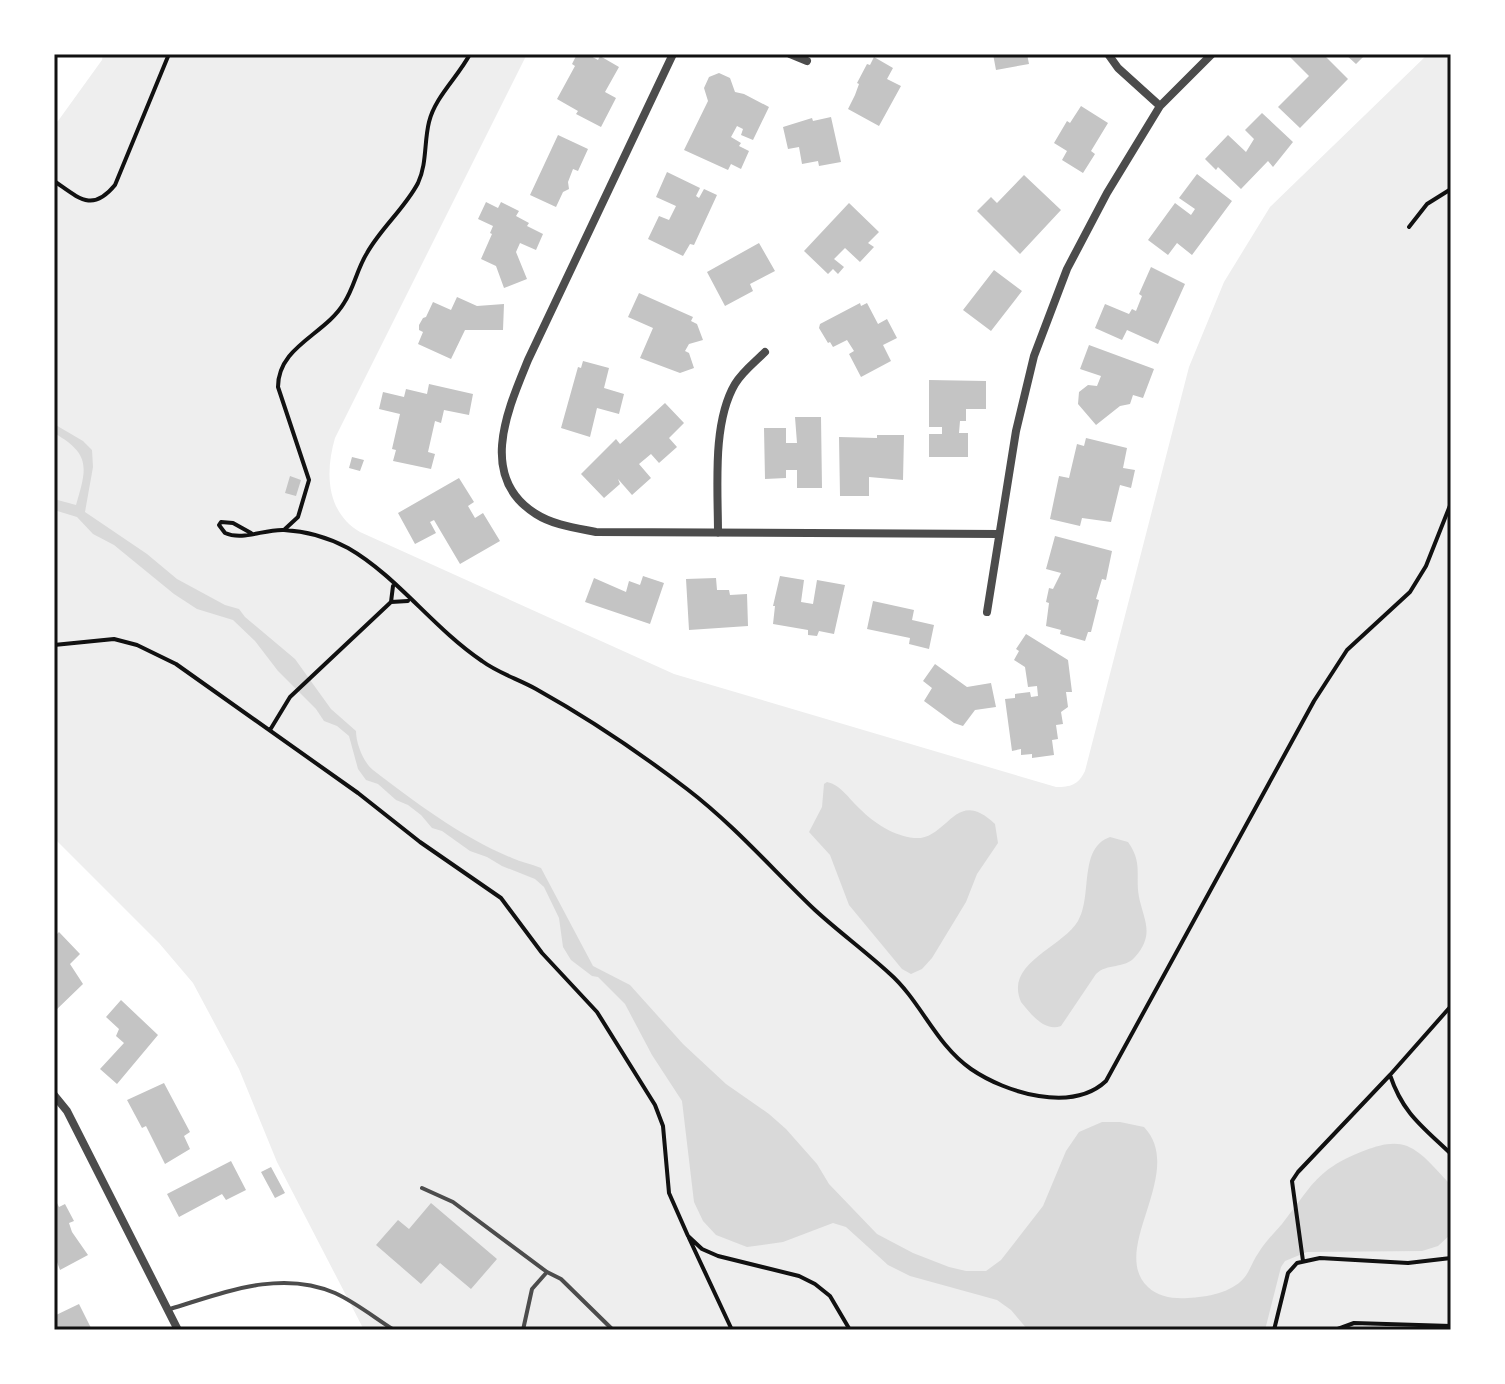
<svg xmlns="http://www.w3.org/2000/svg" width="1505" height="1384" viewBox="0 0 1505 1384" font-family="'Space Grotesk',sans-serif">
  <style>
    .green { fill: #eee }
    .water { fill: #d9d9d9 }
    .building { fill: #c4c4c4 }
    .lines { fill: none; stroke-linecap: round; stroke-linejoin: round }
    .path { stroke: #111; stroke-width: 4 }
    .service { stroke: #4c4c4c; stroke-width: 4 }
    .minor { stroke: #4c4c4c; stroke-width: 8 }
    .neatline { fill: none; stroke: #111; stroke-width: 3 }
  </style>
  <rect width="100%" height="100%" fill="#fff"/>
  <path class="green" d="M103,54H527L335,438C325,472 326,512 360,532L674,674L1056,787C1071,787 1078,785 1085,771L1189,367L1224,282L1270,207L1428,54H1451V1330H364L277,1162L239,1069L193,983L159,943L54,838V123L58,121L102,60Z"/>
  <path class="water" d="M54,424L83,441L92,450L93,467L85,512L147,554L177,579L225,605L239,609L245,617L295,659L331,709L356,731C356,743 363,762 373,770C415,802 461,837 512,858C521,862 531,864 541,868L593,966L630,985L683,1044L726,1084L769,1114L786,1129L817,1164L829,1184L877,1234L913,1253L949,1267L966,1271H986L1001,1260L1043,1206L1066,1151L1079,1132L1102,1122H1120L1144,1127C1187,1172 1108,1250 1148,1287C1158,1297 1174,1299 1188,1298C1207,1297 1231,1293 1244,1278C1250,1271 1253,1260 1259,1252C1266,1241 1274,1233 1282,1224C1313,1185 1316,1169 1366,1150C1379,1145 1394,1141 1407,1146C1424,1153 1436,1170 1448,1182L1451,1189V1234L1438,1246L1422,1251L1307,1252L1285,1261L1281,1267L1265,1330H1028L1011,1310L997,1300L910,1276L888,1265L846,1227L833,1223L783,1242L747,1247L716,1235L703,1221L694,1202L682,1101L652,1055L625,1004L598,977L592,976L571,960L563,947L559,918L544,887L535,879L502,866L487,857L470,851L442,831L432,828L421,815L408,805L396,800L378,784L366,780L358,769L349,736L337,726L324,721L316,709L278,671L255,641L233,620L197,609L174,594L114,545L93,534L77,517L54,510V499L76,505C87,468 91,454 54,433Z
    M827,782C841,785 849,799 860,809C874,823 894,836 914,838C948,841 955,785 995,824L998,843L977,874L966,902L932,958L922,969L911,974L902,969L849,905L830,855L809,832L822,807L824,784Z
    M1110,837L1128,842C1143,863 1135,875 1139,897C1144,921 1155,934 1135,957C1125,969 1107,963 1096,974L1061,1026C1044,1032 1031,1014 1021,1002C1004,963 1062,948 1078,921C1093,896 1078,848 1110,837Z"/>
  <path class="building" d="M577,54H587L598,60L600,56L619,67L605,92L616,98L601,127L576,114L578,111L557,99L575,66L572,64Z
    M993,54H1027L1029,64L996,70Z
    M1291,54H1323L1348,79L1300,128L1278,107L1309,76L1289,56Z
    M1345,54H1366L1356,64Z
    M874,57L893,68L887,79L901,86L879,126L848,109L855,95L859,84L857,83L867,64L870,65Z
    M719,73L730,78L735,92L744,94L769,107L753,140L741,135L743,129L737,126L731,137L741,143L739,146L749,151L741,169L731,164L728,170L684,150L708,101L704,88L709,77Z
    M1081,106L1108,123L1091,151L1095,154L1083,173L1062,160L1067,151L1054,143L1067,121L1070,123Z
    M1262,113L1293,142L1273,167L1268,161L1241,189L1218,167L1216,170L1205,159L1228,135L1246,152L1254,139L1245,130Z
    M831,117L841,162L819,166L818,161L802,164L799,147L788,149L783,127L812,118L813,121Z
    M558,135L588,149L578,171L573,169L568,182L569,189L563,192L556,207L530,195Z
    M667,172L700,188L696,196L699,198L704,189L717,195L694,245L690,244L683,256L648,239L659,216L669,220L676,206L656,197Z
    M1197,174L1232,201L1192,255L1177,243L1168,255L1148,240L1175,203L1191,215L1195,209L1179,198Z
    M1024,175L1061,210L1020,254L977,211L991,197L997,203Z
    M486,202L498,208L501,202L519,211L516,216L529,223L527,226L543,234L536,250L520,243L516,252L527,279L504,288L496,266L481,259L492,234L490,233L493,226L478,219Z
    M849,203L879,232L868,243L874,247L860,262L845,248L834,259L844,267L838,274L833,269L828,274L804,251Z
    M759,243L775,271L750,284L753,291L725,306L707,272Z
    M1151,267L1185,284L1158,344L1127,330L1122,340L1095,328L1105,304L1129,314L1132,309L1136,311L1142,296L1139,294Z
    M994,270L1022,291L991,331L963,310Z
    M639,293L693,317L691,321L697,324L703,340L689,344L685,351L689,353L694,368L680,373L640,358L653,328L628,317Z
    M457,297L477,306L504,304L503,330H465L451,359L418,344L423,332L419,330V325L423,318L426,317L433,302L451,310Z
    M860,303L861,306L867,303L878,324L887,319L897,338L883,345L891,361L861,377L849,354L854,351L847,340L833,347L830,342L828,343L819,328L820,324Z
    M1089,345L1154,369L1143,398L1133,395L1130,404L1120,406L1096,425L1078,404L1079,392L1088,385L1097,386L1101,376L1080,369Z
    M583,361L609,368L604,388L624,394L619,414L597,408L590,437L561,428L578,367L581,368Z
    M929,380L986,381V409H966V421H960L959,433H968V457H929V434H942V427H929Z
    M429,384L473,394L469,415L444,410L441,423L435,421L428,452L435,454L431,469L393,461L396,450L392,449L400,414L379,409L383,392L404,397L406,389L427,394Z
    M665,403L684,423L669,438L677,447L659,463L651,454L639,464L651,478L632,495L618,479L620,484L604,498L581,474L616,439L620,444Z
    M795,417H821L822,488H797V470H786V478L765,479L764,428H786V443H797Z
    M877,435H904L903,480L869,477V496H840L839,437L877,438Z
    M1086,438L1127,448L1123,468L1135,470L1131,488L1120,485L1111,522L1082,518L1080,526L1050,519L1059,476L1069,478L1077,444L1084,446Z
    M352,457L364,460L360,471L349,468Z
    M290,476L301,480L296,496L285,493Z
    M459,478L474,502L468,506L475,518L483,513L500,541L460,564L434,520L430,522L436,533L415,544L398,513Z
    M1055,536L1112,551L1106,580L1102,579L1096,599L1099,600L1091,632H1088L1085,641L1060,634L1061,630L1046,626L1049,603L1046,602L1049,588L1053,589L1061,573L1046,569Z
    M643,576L664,583L650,624L585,602L594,578L626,592L629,581L640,585Z
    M780,576L804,580L801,602L813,604L817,580L845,585L834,634L819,631L817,636L808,635V630L773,624L775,606H773Z
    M716,578L717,590H729L730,595L747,594L748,626L689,630L686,579Z
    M873,601L914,610L912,620L934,625L929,649L909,644L910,638L867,629Z
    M1026,634L1068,660L1072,692H1066L1068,707L1061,712L1063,724L1056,725L1058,739L1052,740L1054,755L1032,758V754L1021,755V749L1012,751L1005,699L1015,698V694L1030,692L1031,697L1038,696L1037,686L1028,687L1025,667L1014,660L1019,651L1016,649Z
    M935,664L967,687L991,683L996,707L975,710L963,726L954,723L924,701L932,688L923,681Z
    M59,932L80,954L70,964L83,984L54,1012V937Z
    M121,1000L158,1035L117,1084L100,1069L124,1043L116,1036L119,1029L106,1017Z
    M164,1083L190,1132L184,1136L190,1149L165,1164L146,1126L142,1128L127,1100Z
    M231,1161L246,1190L226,1200L222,1194L179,1217L167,1194Z
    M271,1167L285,1193L275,1198L261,1172Z
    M54,1197L59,1207L65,1204L74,1221L69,1223L72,1232L88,1255L60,1270L57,1262L54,1264Z
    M431,1203L497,1259L471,1289L440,1263L421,1284L376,1245L398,1220L409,1229Z
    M79,1304L92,1330H55L54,1316Z"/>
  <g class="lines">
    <path class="path" d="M54,181C79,198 92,213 115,185L169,54
      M1409,227L1427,204L1451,189
      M285,529L298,517L309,480L278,387C278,346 325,335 344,303C354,288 357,269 367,253C381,228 405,208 418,183C427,164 424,142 429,122C435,97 458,77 470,54
      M251,533L233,523L221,522L219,525L225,533C243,541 264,529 284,530C305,531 329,538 348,548C397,576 433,628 482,661C498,673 518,679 536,689C588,718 640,753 687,789C734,825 773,870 815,910C839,932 865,951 889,973C921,1001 935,1044 971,1069C1006,1093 1072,1113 1106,1081L1314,701L1347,650L1410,592L1426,566L1451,503
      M391,602L408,601
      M54,645L114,639L137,645L176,664L358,793L420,842L501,898L542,953L597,1012L655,1105L663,1126L669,1193L688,1236L702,1249L718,1256L799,1276L815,1284L830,1296L850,1330
      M270,730L290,697L391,602L393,586
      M1390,1075C1403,1114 1423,1127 1451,1154
      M689,1238L732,1330
      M1303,1261L1292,1181L1298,1172L1390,1075L1451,1006
      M1274,1330L1288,1273L1297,1263L1320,1258L1408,1263L1451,1258
      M1335,1330L1354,1323L1451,1326"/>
    <path class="service" d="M422,1188L453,1202L547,1272L561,1279L613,1330
      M170,1309C223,1293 280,1269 335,1293C355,1302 375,1318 394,1330
      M523,1330L532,1289L547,1272"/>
    <path class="minor" d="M673,54L528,360C508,409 477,477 536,514C553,525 576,528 596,532L999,534
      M790,54L807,61
      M1108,54L1118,68L1160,106
      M718,533C718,488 712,423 735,384C742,372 755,362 765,352
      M987,612L1016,431L1034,356L1067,269L1107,193L1160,106L1212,54
      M54,1095L67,1111L178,1330"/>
  </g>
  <rect width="1505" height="1384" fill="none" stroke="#ffffff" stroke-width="112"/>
  <rect x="56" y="56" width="1393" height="1272" class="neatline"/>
</svg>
